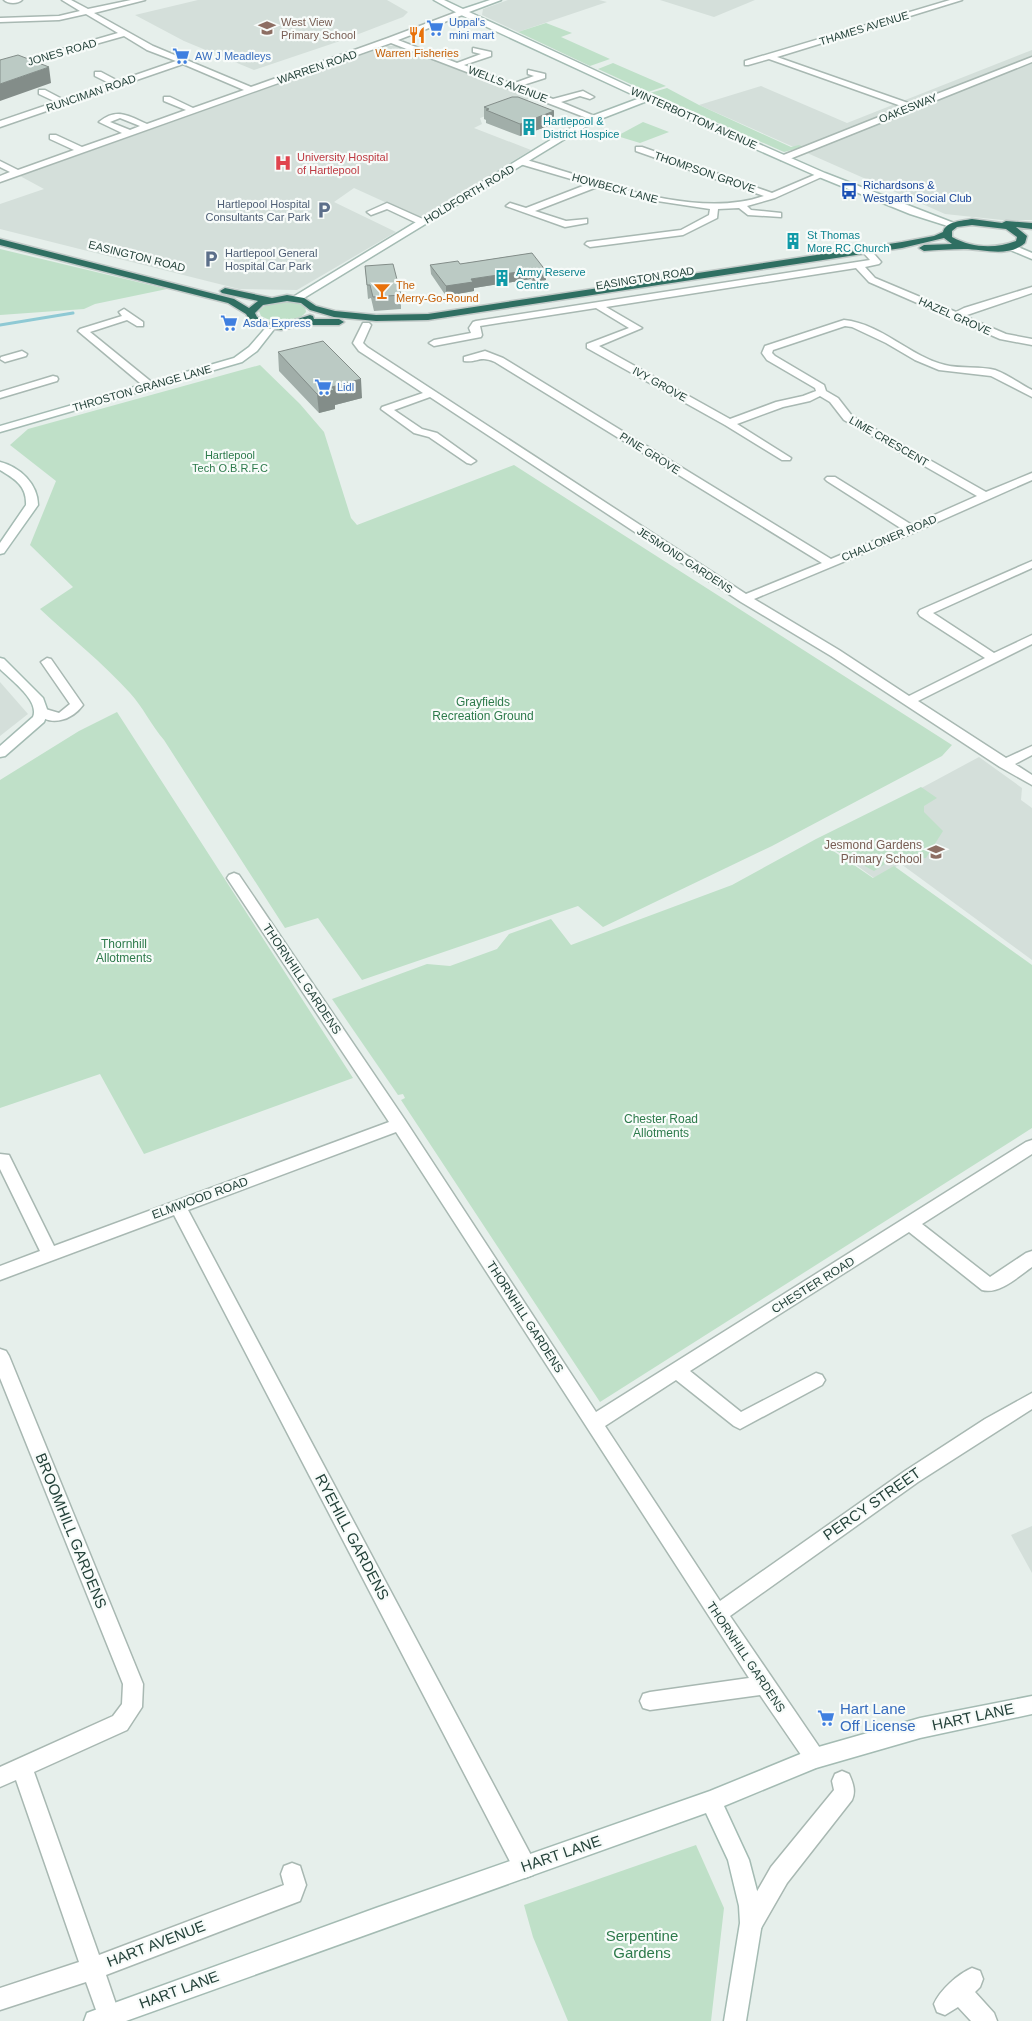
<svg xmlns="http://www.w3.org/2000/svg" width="1032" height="2021" viewBox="0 0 1032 2021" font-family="Helvetica,sans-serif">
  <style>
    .built { fill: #d4dfda }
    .green { fill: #bfe0c8 }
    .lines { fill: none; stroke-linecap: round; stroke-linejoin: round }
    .stream { stroke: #8ec9d4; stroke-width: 3 }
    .street-casing { stroke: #a8b8b2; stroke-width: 3 }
    .secondary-casing { stroke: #a4bbb3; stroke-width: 3 }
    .highway-casing { stroke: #c2cac8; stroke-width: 3 }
    .street { fill: #fff; fill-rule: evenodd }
    .secondary { fill: #fff; fill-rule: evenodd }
    .highway { fill: #2f6f62; fill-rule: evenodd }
    .wall { fill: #a1aea9 }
    .shaded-wall { fill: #838d89 }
    .building { fill: #bbcac4; stroke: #838d89 }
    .labels { text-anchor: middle; stroke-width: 4.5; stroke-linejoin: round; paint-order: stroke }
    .far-education-label { font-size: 11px; fill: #785e54; stroke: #f7fbf9; text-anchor: start }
    .far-shop-label { font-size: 11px; fill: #366cbe; stroke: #f7fbf9; text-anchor: start }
    .far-street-label { font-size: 11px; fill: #24423a; stroke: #f7fbf9 }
    .far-food-label { font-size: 11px; fill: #c56008; stroke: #f7fbf9 }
    .far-culture-label { font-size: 11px; fill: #0d838f; stroke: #f7fbf9; text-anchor: start }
    .far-health-label { font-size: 11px; fill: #be3a42; stroke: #f7fbf9; text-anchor: start }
    .far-transit-label { font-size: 11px; fill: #164399; stroke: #f7fbf9; text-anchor: start }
    .far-service-label { font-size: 11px; fill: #4e5e75; stroke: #f7fbf9; text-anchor: end }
    .far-park-label { font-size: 11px; fill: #2d7a4b; stroke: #f7fbf9 }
    .park-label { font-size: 12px; fill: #2d7a4b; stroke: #f7fbf9 }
    .education-label { font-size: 12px; fill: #785e54; stroke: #f7fbf9; text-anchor: end }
    .street-label { font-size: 12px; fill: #24423a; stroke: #f7fbf9 }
    .near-street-label { font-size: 15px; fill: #24423a; stroke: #f7fbf9 }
    .near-shop-label { font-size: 15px; fill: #366cbe; stroke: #f7fbf9; text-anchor: start }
    .near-park-label { font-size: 15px; fill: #2d7a4b; stroke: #f7fbf9 }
  </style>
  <rect width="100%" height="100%" fill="#e6efeb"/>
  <path class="built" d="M198,0H387L408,12L403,17L343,40L254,70L184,41L135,15Z
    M508,0H599L607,2L518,32L482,15L483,9Z
    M660,0H755L714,17Z
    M387,46H397L530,98L522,103L480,118L482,124L474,128L531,150L420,218L354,188L334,202L396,232L297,290L239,289L0,229V204L44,189L20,176Z
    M1032,50V220H1002L945,214L699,105L761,86L847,123Z
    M0,682L28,714L0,736Z
    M979,757L1022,788L1021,800L1032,808V960L901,864L874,878L823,841Z
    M1032,1526V1573L1011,1535Z"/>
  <path class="green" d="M546,23L572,33L561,37L610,59L590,66L518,32Z
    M613,63L666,86L648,92L598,69Z
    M667,88L699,105L791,147L799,145L803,147L784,152L650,93Z
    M643,122L669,132L640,143L617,136Z
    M0,249L167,289L95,304L84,309L0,315Z
    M285,301L297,302L305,306L306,312C295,325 275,324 261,316L259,311C266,303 275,302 285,301Z
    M260,365L300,404L324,432L351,518L357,525L514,465L952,745L942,756L772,846L603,927L578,906L362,980L318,918L285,928L164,740C151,725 143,707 130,693C103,663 70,637 40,609L73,587L30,545L56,481L10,445L28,429Z
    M117,712L353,1078L144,1154L100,1074L0,1108V780L79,731Z
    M921,787L937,798L924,806V812L943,831L926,858L890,861L874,871L823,844L873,878L894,866L1032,965V1128L600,1402L401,1100L405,1098L403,1094L398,1095L332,999L427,964L450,966L497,949L509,934L551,919L571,945L732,885L816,839Z
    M696,1845L724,1908L711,2021H568L533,1937L524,1905Z"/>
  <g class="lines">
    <path class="stream" d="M0,325L73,313"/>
    <g class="street-casing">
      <path id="street" d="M4,0H22C18,4 8,4 4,0Z
        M62,0H71L88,9L131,0H145L94,13L153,46L251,87L388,38L462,10L466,12L465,14L398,40L457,63L481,54L473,52V48L491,52V56L464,65L512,84L534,76L528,74V70L545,74V78L520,86L553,99L583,91L594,97L590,99L580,96L561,102L599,118L592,120L391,43L0,182V176L10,172L0,167V161L18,170L74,150L50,139V135H56L82,147L122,133L99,122C117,107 129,116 147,124L186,110L164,101V97H170L193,108L244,90L183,64L0,127V121L56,102L39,94V90H45L64,100L111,84L95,76V72H101L118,81L176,61L147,50L124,36L0,71V67L118,33L86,14L59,20L0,22V18L59,16L80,11ZM120,118L140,126L130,130L110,122Z
        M950,0H962L777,57L911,104L1032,57V62L787,160H781V156L904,107L769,59L748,65H745V61Z
        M636,147H642L772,193L819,173L826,175L775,198L747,206L751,210L781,213V217L748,215L739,208L718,209L717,218L683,235L590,247L585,244L587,242L681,230L709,215L710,209L644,199L597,187L535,211L566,221L587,219V223L565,227L506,206L510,203L526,208L588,184L520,164V160L523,159C593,178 692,221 764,196L636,151Z
        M387,203L425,220L427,222L422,225L419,224L387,209L371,215L367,212Z
        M866,247L869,248L881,262L879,264L865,267L875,278L956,312L964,308L1032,287V293L964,316L1006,334L1032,339V345L1000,339L869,282L856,268L606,307L642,328L599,346L730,419L776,402L803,396L816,391L815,388L767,360L762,353L765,346L844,320C882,324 909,356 945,365C961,369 979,366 995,370C1007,374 1020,384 1032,390V397L991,376L939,370L915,360L886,343L852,327L845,326L773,350L772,353L775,356L824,385L826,391L838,398L852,416L986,492L1032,473V480L915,532L754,599L839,650L909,696L985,658L920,616L918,613L920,610L1032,561V568L933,613L994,653L1032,635V644L918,701L1006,758L1032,746V755L1015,764L1032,775V785L1000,767L831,656L741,602L430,397L394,410L422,429L437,433L476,461L471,464L467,463L429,437L414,433L381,409L382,407L423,393L359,351L353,343L363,323H369L371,325L363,343L367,347L746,594L822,563L495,362C479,355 478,363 464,361V357L485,351L503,358L831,559L902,529L827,481L825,479L827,477H835L912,525L977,496L844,420L830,402L820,396L810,401L783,407L737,424L791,458L790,460H782L725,425L587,348V344L629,328L596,308L480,326L482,335L481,337L434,346L429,343L434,340L471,333L469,328L473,322L476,321L870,260L861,250Z
        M124,309L143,322V326H137L127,320L90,332L154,384L155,386L154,388H146L78,331L80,329L122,316L119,312Z
        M22,351L27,354L26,356L5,362L0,359L1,357Z
        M53,376L57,377L58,379L57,381L0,398V392Z
        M47,658L51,659L83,705C72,720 50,728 36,712L42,708L59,713L70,704L41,662Z
        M234,873L239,875L405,1120L596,1412L1026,1142L1032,1140V1154L922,1224L990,1277L1026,1253L1032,1251V1267C1019,1276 999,1295 982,1290L909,1232L690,1371L741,1412L816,1373L822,1375L825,1380L822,1385L740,1429L734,1426L676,1380L605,1426L720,1601L905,1471L985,1419L1032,1393V1409L918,1482L730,1616L822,1751L825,1758L822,1765L815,1768L808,1765L760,1695L650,1710L643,1708L640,1701L643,1694L650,1692L749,1678L396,1132L188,1210L533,1859L536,1867L533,1875L525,1878L517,1875L174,1215L0,1280V1266L40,1251L0,1169V1154L9,1155L54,1246L389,1122L227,878L229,875Z
        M0,1349L6,1351L9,1356L143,1684L142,1707L127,1730L34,1772L99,1955L284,1885L281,1874L284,1866L292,1863L300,1866L306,1885L300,1901L106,1975L120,2016L118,2021H100L86,1982L0,2010V1988L79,1962L16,1780L0,1787V1767L113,1716L122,1704L123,1684L0,1378Z
        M842,1771L849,1774C853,1783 856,1791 852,1800L787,1883L760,1930L752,1933L744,1930L741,1922L744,1914L771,1867L834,1790L832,1781L835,1774Z
        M972,1968L980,1971L983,1979L980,1987L975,1992L994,2013L997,2021H971L958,2007L945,2015L937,2012L934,2004C940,1990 958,1974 972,1968Z"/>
    </g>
    <g class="secondary-casing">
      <path id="secondary" d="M434,0H444L463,9L490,0H501L469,12L650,96L825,173L959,225L954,228L910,214L819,177L647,101L598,120L573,134L299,301H293V297L567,130L592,116L640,98L459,14Z
        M1011,244L1032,253V259L1008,249L1006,247Z
        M272,323L275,324V328L257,351L242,362L0,432V426L234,358L249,347L269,324Z
        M0,462C20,467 38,484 38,505L4,553L0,554V543L26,505C27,486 15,479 0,470Z
        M0,658L4,659L43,698L48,712L44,722L5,756L0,757V746L33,717C40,701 11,680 0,669Z
        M1032,1696V1714L920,1738L816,1768L724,1806L749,1860L761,1906L762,1923L746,2021H724L740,1923L739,1906L728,1860L706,1813L126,2021H84L87,2013L95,2010L376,1908L710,1791L815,1748L920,1718Z"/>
    </g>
    <g class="highway-casing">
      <path id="highway" d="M972,219L1002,223L1006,221L1032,223V229L1016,227L1027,236L1025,243C1008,258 983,249 964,249C950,249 937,250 924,251L919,248L924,245L952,244L944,238L902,248L428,320L376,321L334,317L310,310L301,303L287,301L263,305L255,313L257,317C277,329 291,321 310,315L313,316L314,319H339L344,322L339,325H303L281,330L266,328L250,321L246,314L228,303L0,245V239L234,299L249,308L258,301L222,293L220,291L225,288L272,298L287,295L304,298L316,306L335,311L376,315L428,314L902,242L934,236L943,232C946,221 962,221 972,219ZM972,225L1006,229L1017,237L1016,241C995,249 972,248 952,237V231L957,227Z"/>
    </g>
    <use href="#street" class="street"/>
    <use href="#secondary" class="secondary"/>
    <use href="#highway" class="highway"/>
  </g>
  <path class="wall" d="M484,107L554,111V124L520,136L486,123V120L484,119Z
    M532,253L546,280L533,282L531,279L474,288V291L446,296L431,274L430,265L460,264Z
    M365,266L401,295V309L374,311L371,298L368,299Z
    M278,352L362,398L335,405V409L319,413L279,371Z"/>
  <path class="shaded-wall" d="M49,67L51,83L0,101V84Z
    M554,111V124L520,136V124Z
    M531,270V279L474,288V291L446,296V286L471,279Z
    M546,271V280L533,282V273Z
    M361,379L362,398L335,405V409L319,413L317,394L332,387Z"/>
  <path class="building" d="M18,55L49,67L0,84V60Z
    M512,97H518L554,111L520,124L486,110L489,109L484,107Z
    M532,253L546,271L533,273L531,270L471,279L473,282L446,286L430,265L458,261L460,264Z
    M393,264L401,295L373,297L370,285H367L365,266Z
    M323,341L361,379L332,387L334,390L317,394L278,352Z"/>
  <defs>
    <g id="school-bare" transform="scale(1.35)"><path d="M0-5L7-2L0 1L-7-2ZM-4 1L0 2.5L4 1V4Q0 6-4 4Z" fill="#8d6e63" stroke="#f7fbf9" stroke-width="2.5" paint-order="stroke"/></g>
    <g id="supermarket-bare" transform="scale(1.35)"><path d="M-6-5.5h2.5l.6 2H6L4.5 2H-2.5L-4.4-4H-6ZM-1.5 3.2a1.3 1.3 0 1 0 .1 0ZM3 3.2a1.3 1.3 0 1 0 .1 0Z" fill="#3f7fe0" stroke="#f7fbf9" stroke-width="2.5" paint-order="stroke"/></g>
    <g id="restaurant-bare" transform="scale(1.35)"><path d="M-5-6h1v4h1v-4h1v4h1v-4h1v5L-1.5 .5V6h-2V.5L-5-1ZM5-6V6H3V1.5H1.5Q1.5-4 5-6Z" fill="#e8710a" stroke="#f7fbf9" stroke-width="2.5" paint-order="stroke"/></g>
    <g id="building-bare" transform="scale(1.35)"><path d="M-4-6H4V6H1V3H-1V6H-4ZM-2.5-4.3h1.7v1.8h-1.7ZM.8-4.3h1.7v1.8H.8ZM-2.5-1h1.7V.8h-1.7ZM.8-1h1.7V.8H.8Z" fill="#0f9aa8" stroke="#f7fbf9" stroke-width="2.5" paint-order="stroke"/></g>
    <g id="hospital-bare" transform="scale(1.35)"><path d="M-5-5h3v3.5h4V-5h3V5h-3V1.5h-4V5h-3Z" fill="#e0444e" stroke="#f7fbf9" stroke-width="2.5" paint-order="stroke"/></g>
    <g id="bus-bare" transform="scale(1.35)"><path d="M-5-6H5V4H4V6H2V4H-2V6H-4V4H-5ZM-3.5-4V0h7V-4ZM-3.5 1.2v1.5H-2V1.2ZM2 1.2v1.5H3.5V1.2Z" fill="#1a4fb4" stroke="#f7fbf9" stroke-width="2.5" paint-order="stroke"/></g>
    <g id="parking-bare" transform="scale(1.35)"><path d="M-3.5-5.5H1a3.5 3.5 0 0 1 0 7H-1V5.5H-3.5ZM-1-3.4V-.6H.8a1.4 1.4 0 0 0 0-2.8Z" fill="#5c6f8a" stroke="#f7fbf9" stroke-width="2.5" paint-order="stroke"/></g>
    <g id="bar-bare" transform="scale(1.35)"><path d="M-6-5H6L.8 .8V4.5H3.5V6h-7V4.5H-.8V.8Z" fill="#e8710a" stroke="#f7fbf9" stroke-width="2.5" paint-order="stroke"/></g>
  </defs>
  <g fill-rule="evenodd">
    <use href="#school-bare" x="267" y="28"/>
    <use href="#supermarket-bare" x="435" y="28"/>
    <use href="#restaurant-bare" x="417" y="35"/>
    <use href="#supermarket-bare" x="181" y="56"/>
    <use href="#building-bare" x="529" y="127"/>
    <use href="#hospital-bare" x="283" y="163"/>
    <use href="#bus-bare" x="849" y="191"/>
    <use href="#parking-bare" x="324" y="210"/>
    <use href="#building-bare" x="793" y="241"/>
    <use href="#parking-bare" x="211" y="259"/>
    <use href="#building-bare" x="502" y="278"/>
    <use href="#bar-bare" x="382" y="291"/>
    <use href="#supermarket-bare" x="229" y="323"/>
    <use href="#supermarket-bare" x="323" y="387"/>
    <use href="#school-bare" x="936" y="852"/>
    <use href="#supermarket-bare" x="826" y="1718"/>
  </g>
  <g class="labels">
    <g class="far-education-label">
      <text x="281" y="26">West View<tspan x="281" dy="13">Primary School</tspan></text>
    </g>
    <g class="far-shop-label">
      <text x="449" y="26">Uppal's<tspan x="449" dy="13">mini mart</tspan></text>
      <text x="195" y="60">AW J Meadleys</text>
      <text x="243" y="327">Asda Express</text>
      <text x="337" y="391">Lidl</text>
    </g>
    <g class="far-street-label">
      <text transform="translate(864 28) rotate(-17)" y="4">THAMES AVENUE</text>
      <text transform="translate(62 52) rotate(-16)" y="4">JONES ROAD</text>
      <text transform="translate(317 67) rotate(-19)" y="4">WARREN ROAD</text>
      <text transform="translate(508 84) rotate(21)" y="4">WELLS AVENUE</text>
      <text transform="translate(91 93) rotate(-19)" y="4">RUNCIMAN ROAD</text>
      <text transform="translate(908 108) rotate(-22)" y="4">OAKESWAY</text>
      <text transform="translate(694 118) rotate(24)" y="4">WINTERBOTTOM AVENUE</text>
      <text transform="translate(705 172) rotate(19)" y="4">THOMPSON GROVE</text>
      <text transform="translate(615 188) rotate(15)" y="4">HOWBECK LANE</text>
      <text transform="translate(469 194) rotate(-31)" y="4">HOLDFORTH ROAD</text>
      <text transform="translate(137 256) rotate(14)" y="4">EASINGTON ROAD</text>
      <text transform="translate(645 278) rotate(-9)" y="4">EASINGTON ROAD</text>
      <text transform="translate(955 316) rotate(24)" y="4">HAZEL GROVE</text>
      <text transform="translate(660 384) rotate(29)" y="4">IVY GROVE</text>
      <text transform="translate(142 388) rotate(-16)" y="4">THROSTON GRANGE LANE</text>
      <text transform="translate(889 441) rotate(30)" y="4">LIME CRESCENT</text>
      <text transform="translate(650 453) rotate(32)" y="4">PINE GROVE</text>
      <text transform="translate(889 538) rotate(-23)" y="4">CHALLONER ROAD</text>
      <text transform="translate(685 560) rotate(33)" y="4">JESMOND GARDENS</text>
    </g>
    <g class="far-food-label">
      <text x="417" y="57">Warren Fisheries</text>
      <text x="396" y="289" text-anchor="start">The<tspan x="396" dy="13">Merry-Go-Round</tspan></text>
    </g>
    <g class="far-culture-label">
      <text x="543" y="125">Hartlepool &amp;<tspan x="543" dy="13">District Hospice</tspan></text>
      <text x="807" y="239">St Thomas<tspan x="807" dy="13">More RC Church</tspan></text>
      <text x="516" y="276">Army Reserve<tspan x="516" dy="13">Centre</tspan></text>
    </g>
    <g class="far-health-label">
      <text x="297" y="161">University Hospital<tspan x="297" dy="13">of Hartlepool</tspan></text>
    </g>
    <g class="far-transit-label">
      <text x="863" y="189">Richardsons &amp;<tspan x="863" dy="13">Westgarth Social Club</tspan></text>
    </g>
    <g class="far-service-label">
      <text x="310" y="208">Hartlepool Hospital<tspan x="310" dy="13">Consultants Car Park</tspan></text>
      <text x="225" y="257" text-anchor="start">Hartlepool General<tspan x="225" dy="13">Hospital Car Park</tspan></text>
    </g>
    <g class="far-park-label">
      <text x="230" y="459">Hartlepool<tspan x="230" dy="13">Tech O.B.R.F.C</tspan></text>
    </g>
    <g class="park-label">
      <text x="483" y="706">Grayfields<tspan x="483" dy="14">Recreation Ground</tspan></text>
      <text x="124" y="948">Thornhill<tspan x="124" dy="14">Allotments</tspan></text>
      <text x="661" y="1123">Chester Road<tspan x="661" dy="14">Allotments</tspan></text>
    </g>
    <g class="education-label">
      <text x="922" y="849">Jesmond Gardens<tspan x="922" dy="14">Primary School</tspan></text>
    </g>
    <g class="street-label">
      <text transform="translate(302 979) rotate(56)" y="4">THORNHILL GARDENS</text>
      <text transform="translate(200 1198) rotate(-20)" y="4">ELMWOOD ROAD</text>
      <text transform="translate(813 1285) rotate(-32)" y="4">CHESTER ROAD</text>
      <text transform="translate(525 1317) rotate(57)" y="4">THORNHILL GARDENS</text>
      <text transform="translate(746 1657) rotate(56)" y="4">THORNHILL GARDENS</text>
    </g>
    <g class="near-street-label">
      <text transform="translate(872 1504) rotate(-35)" y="5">PERCY STREET</text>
      <text transform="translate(71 1531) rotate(68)" y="5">BROOMHILL GARDENS</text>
      <text transform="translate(352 1537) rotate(62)" y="5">RYEHILL GARDENS</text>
      <text transform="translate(973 1717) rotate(-12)" y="5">HART LANE</text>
      <text transform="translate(561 1854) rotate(-19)" y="5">HART LANE</text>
      <text transform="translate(156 1944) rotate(-21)" y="5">HART AVENUE</text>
      <text transform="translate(179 1990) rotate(-20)" y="5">HART LANE</text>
    </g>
    <g class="near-shop-label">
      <text x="840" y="1714">Hart Lane<tspan x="840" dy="17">Off License</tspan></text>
    </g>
    <g class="near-park-label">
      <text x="642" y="1941">Serpentine<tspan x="642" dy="17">Gardens</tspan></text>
    </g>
  </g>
</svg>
